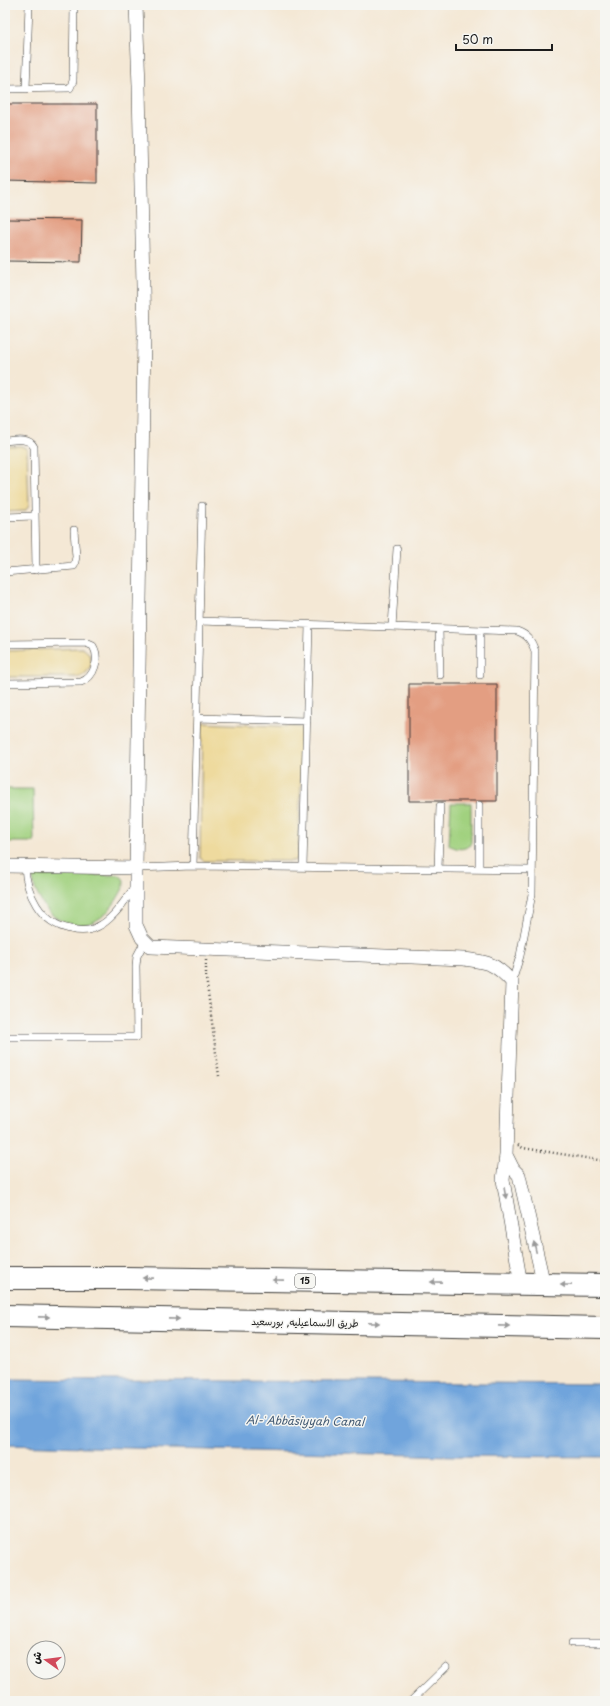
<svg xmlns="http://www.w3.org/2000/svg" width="610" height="1706" viewBox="0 0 610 1706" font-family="'Playpen Sans','Playpen Sans Arabic',sans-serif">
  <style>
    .green { fill: #a1d17f; stroke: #5e764e }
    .sand { fill: #eeda9e; stroke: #857b5d }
    .water { fill: #6fa4dc; stroke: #46607c }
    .building { fill: #e39e82 }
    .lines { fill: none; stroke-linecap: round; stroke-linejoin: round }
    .service-casing { stroke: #3c3b38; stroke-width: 8 }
    .minor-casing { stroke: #3c3b38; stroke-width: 14 }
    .trunk-casing { stroke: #3c3b38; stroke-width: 24 }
    .path { stroke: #3c3b38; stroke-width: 2.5; stroke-dasharray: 1 3; stroke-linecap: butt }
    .service { stroke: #fff; stroke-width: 7 }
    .minor { stroke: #fff; stroke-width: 13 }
    .trunk { stroke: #fff; stroke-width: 22 }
    .oneway { fill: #999 }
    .labels { text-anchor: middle; stroke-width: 3; stroke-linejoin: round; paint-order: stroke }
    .shield { fill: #f6f6f2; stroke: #5d5d5c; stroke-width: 1 }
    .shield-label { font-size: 9px; font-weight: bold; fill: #1c1c1c }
    .street-label { font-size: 10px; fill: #1c1c1c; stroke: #f6f6f2 }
    .water-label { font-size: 11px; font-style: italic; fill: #415972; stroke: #f6f6f2 }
  </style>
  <rect width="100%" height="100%" fill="#f6f6f2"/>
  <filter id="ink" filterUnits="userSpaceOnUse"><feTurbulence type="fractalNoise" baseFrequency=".025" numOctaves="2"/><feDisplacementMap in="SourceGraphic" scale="8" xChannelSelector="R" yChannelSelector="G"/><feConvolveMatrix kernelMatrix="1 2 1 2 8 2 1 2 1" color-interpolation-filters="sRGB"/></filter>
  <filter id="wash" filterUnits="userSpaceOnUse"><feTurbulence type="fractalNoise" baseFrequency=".012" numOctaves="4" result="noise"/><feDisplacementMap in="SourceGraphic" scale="16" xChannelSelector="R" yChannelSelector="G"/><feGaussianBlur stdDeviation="0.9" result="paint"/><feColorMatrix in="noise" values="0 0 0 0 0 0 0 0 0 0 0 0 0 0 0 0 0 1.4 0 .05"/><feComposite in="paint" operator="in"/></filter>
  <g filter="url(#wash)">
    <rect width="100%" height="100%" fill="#f4e8d5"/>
    <path class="green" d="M5,789H33L34,842H5Z
      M451,803H471V845C463,850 458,850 449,845Z
      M118,875C123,877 125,880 124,886C114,907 99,929 72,924C61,922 51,916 45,907C38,897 33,888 33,876Z"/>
    <path class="sand" d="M5,446H21L27,449L29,506L25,511L5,512Z
      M82,648C96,655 93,672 79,677H5V651Z
      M202,723L301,727L303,729L298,854L297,859L293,861H204L200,858Z"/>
    <path class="water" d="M5,1379L605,1384V1457L455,1456L5,1445Z"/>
    <g id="blocks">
      <path class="building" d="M5,104H97V183L5,181Z
        M5,219L82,220L81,262L5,261Z
        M409,684H497V801H409Z"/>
    </g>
  </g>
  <g filter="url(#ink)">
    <use href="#blocks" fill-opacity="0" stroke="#3c3b38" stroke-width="1"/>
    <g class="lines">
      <g class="service-casing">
        <path id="service" d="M5,89L70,88L73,81L74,5
          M26,89L29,5
          M5,441C15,440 29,437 34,447L36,570
          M5,517L35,516
          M5,572L74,566L76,557L74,530
          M199,621L517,631C528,635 531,640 535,651L532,894L520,956L512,982
          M392,627L397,549
          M439,629L440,675
          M5,644L86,643L93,646C100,658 95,677 81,682L5,683
          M480,675V630
          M197,718L307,721
          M479,805V869
          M25,866C26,893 40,923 70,929C79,931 88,932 97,927C113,920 124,901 135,887
          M193,866L202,506
          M303,867L309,625
          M136,868L193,866L532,870
          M438,869L440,806
          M5,1037H137L136,966L137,956L145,941
          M572,1643H605
          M411,1701L446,1667"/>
      </g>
      <g class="minor-casing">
        <path id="minor" d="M136,5L139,86L144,336L136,868
          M5,866L136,868V925L142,938L151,947L464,959C488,962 495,963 512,982L506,1155L503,1180L521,1284
          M506,1155L513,1169L519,1175L544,1285"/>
      </g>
      <g class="trunk-casing">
        <path id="trunk" d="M5,1278H127L605,1285
          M5,1316L605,1328"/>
      </g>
      <path class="path" d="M206,960V977L219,1076
        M518,1145L523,1148L605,1161"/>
      <use href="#service" class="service"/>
      <use href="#minor" class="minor"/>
      <use href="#trunk" class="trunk"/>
    </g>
    <defs><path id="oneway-solid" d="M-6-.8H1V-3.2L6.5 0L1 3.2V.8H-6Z"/></defs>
    <g class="oneway">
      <use href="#oneway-solid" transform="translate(505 1193) rotate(80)"/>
      <use href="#oneway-solid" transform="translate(535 1247) rotate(-103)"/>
      <use href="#oneway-solid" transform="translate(148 1278) rotate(-179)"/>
      <use href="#oneway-solid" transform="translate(278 1280) rotate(-179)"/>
      <use href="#oneway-solid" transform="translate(436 1282) rotate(-179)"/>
      <use href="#oneway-solid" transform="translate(566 1285) rotate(-179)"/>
      <use href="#oneway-solid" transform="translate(44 1317) rotate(1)"/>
      <use href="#oneway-solid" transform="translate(174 1319) rotate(1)"/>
      <use href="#oneway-solid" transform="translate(374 1323) rotate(1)"/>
      <use href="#oneway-solid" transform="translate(504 1326) rotate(1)"/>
    </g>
  </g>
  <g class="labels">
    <rect class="shield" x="295" y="1274" width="20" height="14" rx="3"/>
    <g class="shield-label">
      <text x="305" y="1284">15</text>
    </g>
    <g class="street-label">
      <text transform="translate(305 1322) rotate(1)" y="4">طريق الاسماعيليه, بورسعيد</text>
    </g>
    <g class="water-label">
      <text transform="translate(305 1421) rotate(1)" y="4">Al-ʿAbbāsiyyah Canal</text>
    </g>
  </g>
  <rect width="610" height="1706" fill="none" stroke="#f6f6f2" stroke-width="20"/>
  <g transform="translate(46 1660) rotate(284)"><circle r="19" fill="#f6f6f2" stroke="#9f9f9c"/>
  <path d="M0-3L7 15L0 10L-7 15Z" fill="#d1495b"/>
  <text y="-6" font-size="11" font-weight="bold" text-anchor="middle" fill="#1c1c1c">ش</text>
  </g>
  <path d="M456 44v6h96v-6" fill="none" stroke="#1c1c1c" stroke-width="2"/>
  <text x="462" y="44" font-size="12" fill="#1c1c1c" stroke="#f6f6f2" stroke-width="3" paint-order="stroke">50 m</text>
</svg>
